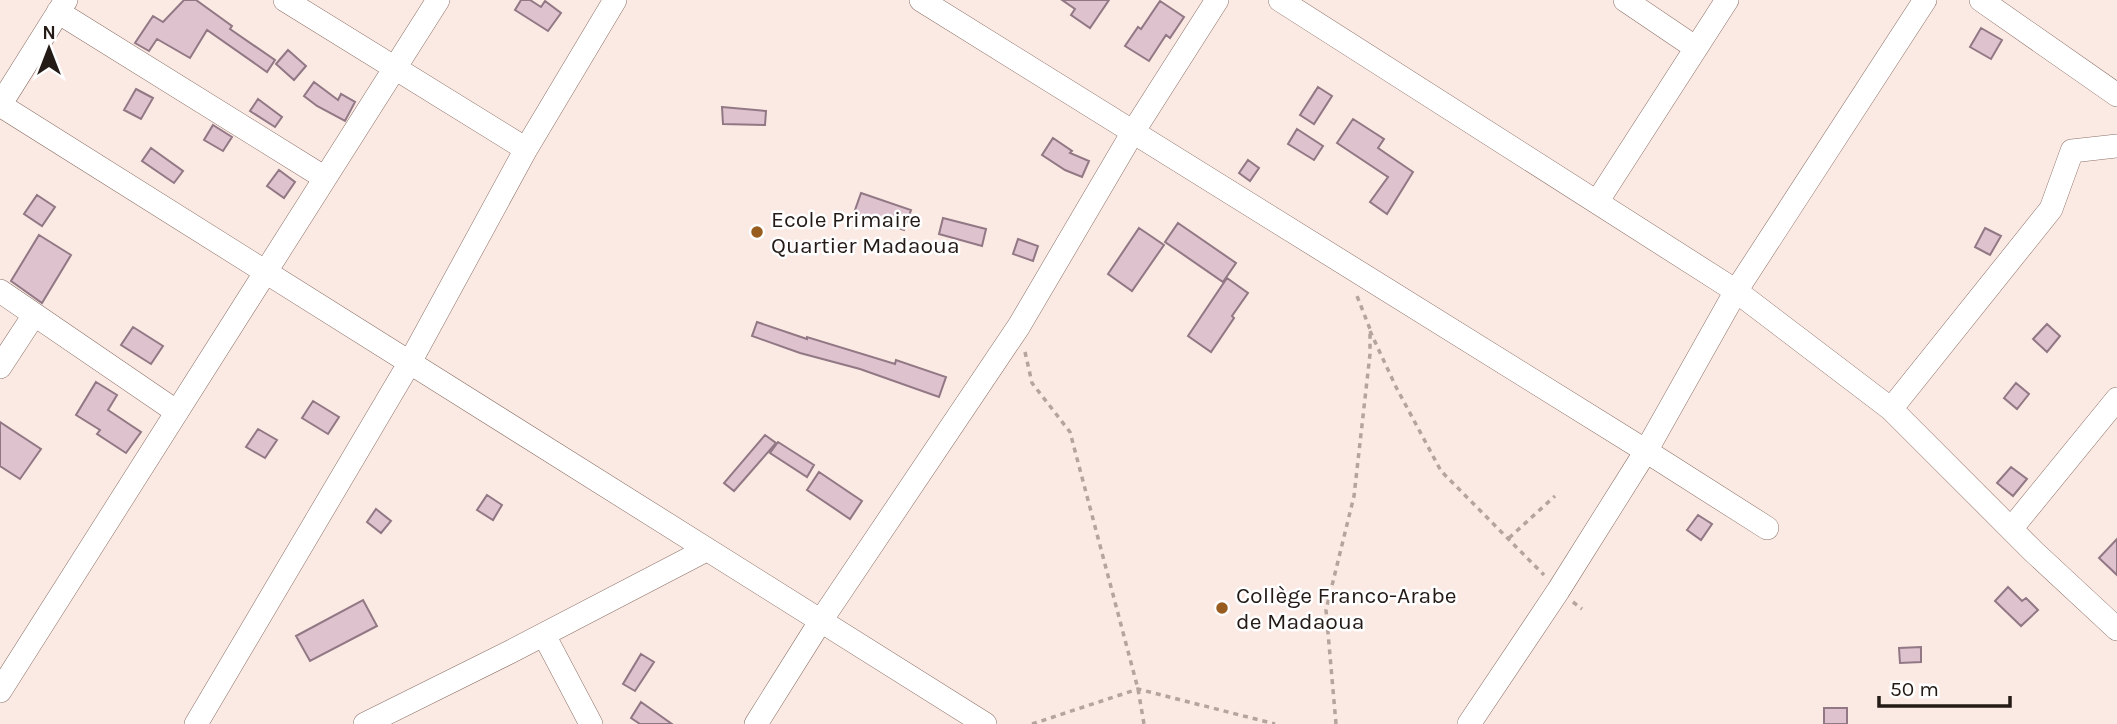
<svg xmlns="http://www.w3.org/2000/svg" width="2117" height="724" viewBox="0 0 2117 724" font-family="Karla,sans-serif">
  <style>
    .building { fill: #dec2ce; stroke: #917884; stroke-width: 2 }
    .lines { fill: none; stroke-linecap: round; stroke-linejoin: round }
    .minor-casing { stroke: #8b7167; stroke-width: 24 }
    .path { stroke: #b3a49e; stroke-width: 3.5; stroke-dasharray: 5 5; stroke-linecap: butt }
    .minor { stroke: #fff; stroke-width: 23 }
    .poi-dot { fill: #985d1e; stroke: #fff; stroke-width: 2.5 }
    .labels { text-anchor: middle; stroke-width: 5; stroke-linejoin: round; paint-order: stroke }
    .poi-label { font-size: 23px; fill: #241a16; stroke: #fff; text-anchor: start }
  </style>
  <rect width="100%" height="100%" fill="#fbe9e3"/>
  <path class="building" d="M184,0H196L232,26L230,29L275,60L267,72L207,30L190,58L157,39L149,51L135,43L153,16L163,22Z
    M521,0H530L541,7L545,1L561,13L548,31L515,10Z
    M1062,0H1109L1090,28L1071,15L1075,9Z
    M1160,1L1184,17L1170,38L1166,35L1149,61L1125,46L1138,27L1141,29Z
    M1981,28L2002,40L1991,59L1970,47Z
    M288,50L306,66L294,80L276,64Z
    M314,82L338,100L341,94L355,102L345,121L317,106L304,96Z
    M1318,87L1332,96L1314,124L1300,115Z
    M136,89L153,98L141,119L124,110Z
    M258,99L282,117L275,127L250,111Z
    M722,107L766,111L765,125L723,124Z
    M1353,119L1384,139L1378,148L1413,172L1387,214L1370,202L1388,177L1337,143Z
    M213,125L232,137L223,151L204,140Z
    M1297,129L1323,146L1314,160L1288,144Z
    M1053,138L1072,151L1070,153L1089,161L1082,177L1065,170L1042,155Z
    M151,148L183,171L174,183L142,161Z
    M1248,160L1259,168L1250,181L1239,173Z
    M279,170L295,182L284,198L267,186Z
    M861,193L911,210L904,230L854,213Z
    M37,195L55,207L42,226L24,214Z
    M943,218L986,229L982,246L939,234Z
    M1178,223L1236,263L1223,282L1165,242Z
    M1139,228L1164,245L1132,291L1108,274Z
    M1985,228L2001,236L1990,255L1975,247Z
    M39,235L71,255L42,303L11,281Z
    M1018,239L1038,246L1033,261L1013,254Z
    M1227,278L1248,293L1232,316L1234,318L1211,352L1188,336Z
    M757,322L807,339V337L895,364L896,360L946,377L939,397L860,369L800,353L752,336Z
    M2047,324L2060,336L2047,352L2033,339Z
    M133,327L163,346L151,364L121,345Z
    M96,382L117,395L108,410L141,432L126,453L97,434L100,430L76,415Z
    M2016,383L2029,394L2017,409L2004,398Z
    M313,401L339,417L328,434L302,418Z
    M0,422L41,449L20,479L0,466Z
    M258,429L277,440L265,458L246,447Z
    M765,435L776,443L734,491L724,483Z
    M778,442L814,465L807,477L770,453Z
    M2011,467L2027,479L2013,496L1997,483Z
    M819,472L862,501L850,519L807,490Z
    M487,495L502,505L493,520L477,510Z
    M376,509L391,521L381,533L367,522Z
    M1698,515L1712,524L1701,540L1687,530Z
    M2117,539V575L2099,558Z
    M2008,587L2022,601L2026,598L2038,610L2021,626L1995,601Z
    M363,600L377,626L310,661L296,636Z
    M1921,647V662L1900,663L1899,648Z
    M641,654L654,662L635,691L623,684Z
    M641,702L672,724H640L631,718Z
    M1824,708H1847V724H1824Z"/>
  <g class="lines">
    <g class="minor-casing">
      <path id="minor" d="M285,0L526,149
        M921,0L1646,451L1767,528
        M1280,0L1736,291L1891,409L2034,552L2117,629
        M1625,0L1696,48
        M1981,0L2117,95
        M58,12L325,178
        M0,105L985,724
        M0,105L66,0
        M1597,202L1727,0
        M0,291L177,412
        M0,367L34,315
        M1891,409L2051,209L2072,151L2117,146
        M2011,529L2117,399
        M544,635L591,724
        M0,691L438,0
        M196,724L410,362L526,149L615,0
        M365,724L512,651L706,550
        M756,724L820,622L1019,326L1133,132L1217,0
        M1469,724L1558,591L1646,451L1736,291L1925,0"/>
    </g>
    <path class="path" d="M1370,331L1396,387L1441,471L1544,575
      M1025,352L1032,383L1070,432L1138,689L1144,724
      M1509,538L1555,496
      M1573,602L1582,609
      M1032,724L1138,689L1275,724
      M1336,724L1326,610L1354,496L1370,354V329L1357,296"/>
    <use href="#minor" class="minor"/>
  </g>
  <g class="poi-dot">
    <circle cx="757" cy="232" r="7"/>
    <circle cx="1222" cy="608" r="7"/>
  </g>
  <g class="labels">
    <g class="poi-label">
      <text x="771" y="227">Ecole Primaire<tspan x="771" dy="26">Quartier Madaoua</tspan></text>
      <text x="1236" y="603">Collège Franco-Arabe<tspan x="1236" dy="26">de Madaoua</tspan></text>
    </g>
  </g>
  <g transform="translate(49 49)" stroke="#ffffff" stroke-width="5" paint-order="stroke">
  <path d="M0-5L12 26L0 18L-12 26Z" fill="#241a16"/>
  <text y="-10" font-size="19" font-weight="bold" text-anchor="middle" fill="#241a16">N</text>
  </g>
  <path d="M1879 696v10h131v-10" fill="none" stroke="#241a16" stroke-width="3.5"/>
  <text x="1890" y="696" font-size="21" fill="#241a16" stroke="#ffffff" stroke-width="5" paint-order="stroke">50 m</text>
</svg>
